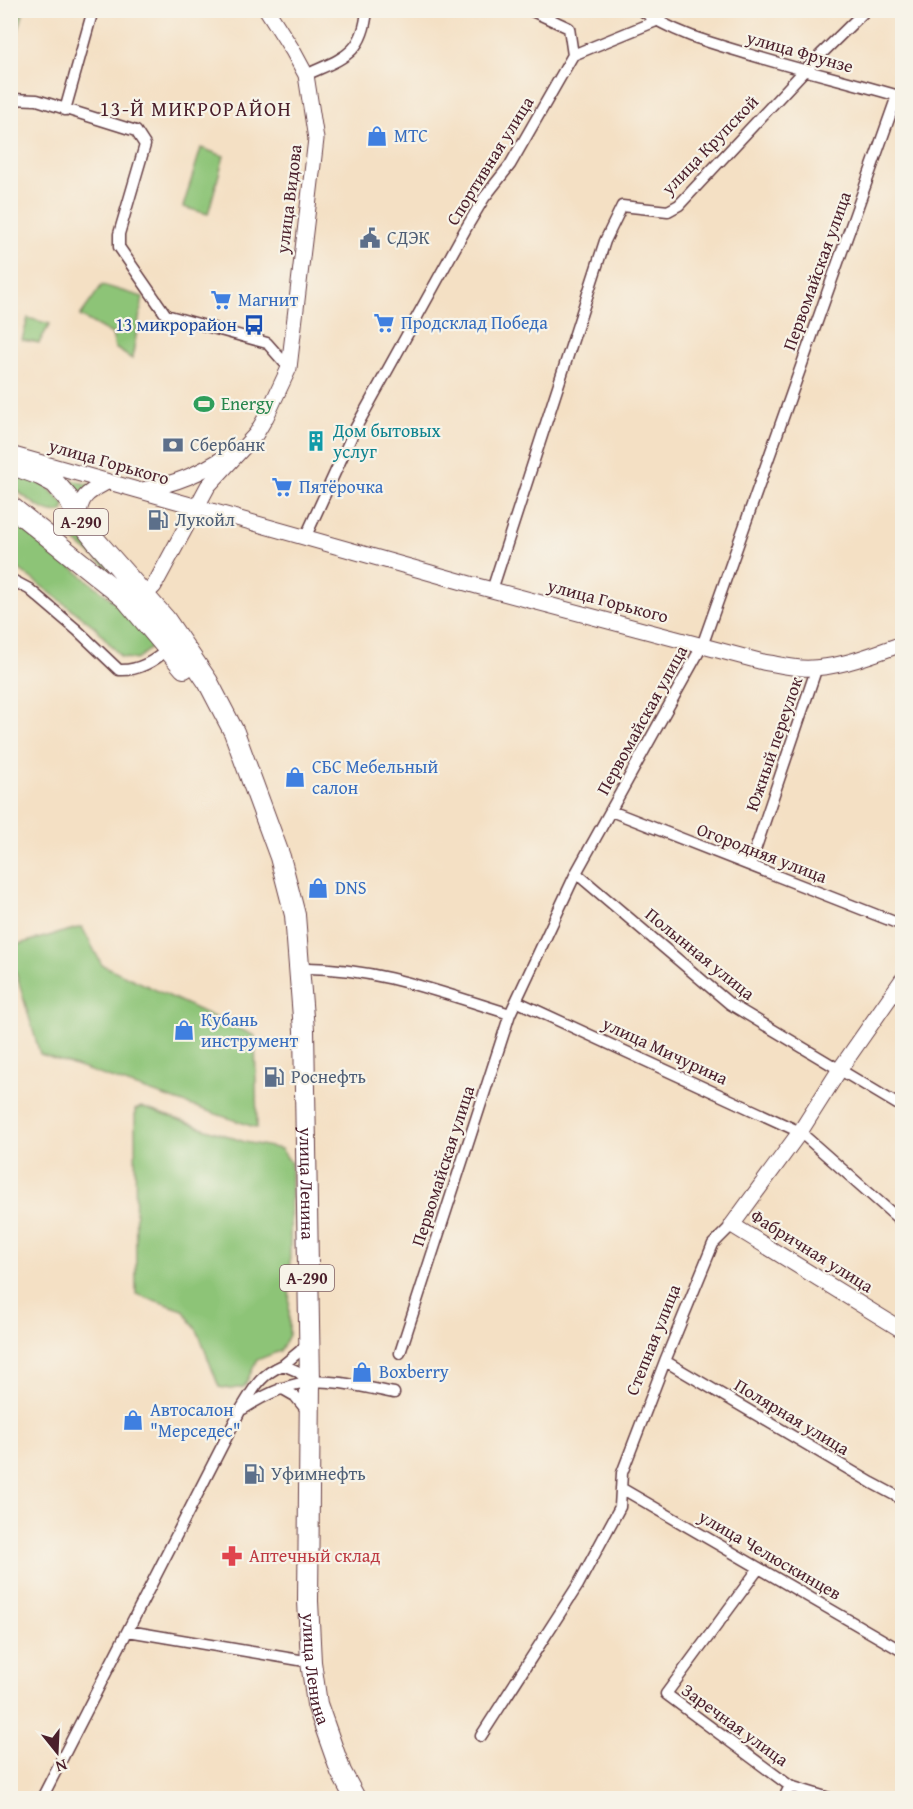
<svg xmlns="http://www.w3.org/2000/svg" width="913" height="1809" viewBox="0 0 913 1809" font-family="'Gentium Book Plus',serif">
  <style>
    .green { fill: #8dc477; stroke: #6c7251; stroke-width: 1.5 }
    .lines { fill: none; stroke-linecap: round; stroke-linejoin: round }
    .street-casing { stroke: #643c42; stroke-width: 13 }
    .secondary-casing { stroke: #643c42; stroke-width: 17 }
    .highway-casing { stroke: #643c42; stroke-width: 22 }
    .street { stroke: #fff; stroke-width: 10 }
    .secondary { stroke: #fff; stroke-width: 15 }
    .highway { stroke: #fff; stroke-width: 20 }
    .labels { text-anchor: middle; stroke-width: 4.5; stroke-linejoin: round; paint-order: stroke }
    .shield { fill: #f7f3e8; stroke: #7e5f64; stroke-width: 1.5 }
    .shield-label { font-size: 16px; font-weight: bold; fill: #4a1f2b }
    .street-label { font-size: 18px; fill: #4a1f2b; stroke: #f7f3e8 }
    .shop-label { font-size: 18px; fill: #366cbe; stroke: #f7f3e8; text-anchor: start }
    .service-label { font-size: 18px; fill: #4e5e75; stroke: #f7f3e8; text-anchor: start }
    .transit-label { font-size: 18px; fill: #164399; stroke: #f7f3e8; text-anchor: end }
    .leisure-label { font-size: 18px; fill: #27864d; stroke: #f7f3e8; text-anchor: start }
    .culture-label { font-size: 18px; fill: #0d838f; stroke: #f7f3e8; text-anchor: start }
    .health-label { font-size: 18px; fill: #be3a42; stroke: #f7f3e8; text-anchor: start }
    .neighbourhood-label { font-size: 20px; letter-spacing: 1.5px; fill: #4a1f2b; stroke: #f7f3e8 }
  </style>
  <rect width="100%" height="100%" fill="#f7f3e8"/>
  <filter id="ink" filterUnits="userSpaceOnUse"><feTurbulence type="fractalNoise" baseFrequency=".0167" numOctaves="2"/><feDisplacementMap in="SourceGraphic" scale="12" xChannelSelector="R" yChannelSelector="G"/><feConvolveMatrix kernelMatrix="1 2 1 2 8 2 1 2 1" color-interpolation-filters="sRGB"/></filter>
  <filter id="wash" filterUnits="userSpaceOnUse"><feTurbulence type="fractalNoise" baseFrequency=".008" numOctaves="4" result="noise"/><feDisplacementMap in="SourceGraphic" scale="24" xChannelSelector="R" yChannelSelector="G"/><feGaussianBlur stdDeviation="1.35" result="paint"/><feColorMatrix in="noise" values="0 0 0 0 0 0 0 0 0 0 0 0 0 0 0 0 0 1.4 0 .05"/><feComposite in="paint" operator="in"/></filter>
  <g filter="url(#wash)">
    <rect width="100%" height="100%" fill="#f4e0c4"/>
    <path class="green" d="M11,11L23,14L11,56L10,11Z
      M201,148L224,156L208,214L183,207Z
      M102,285L143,297L132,359L115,348L112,334L80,316Z
      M28,318L50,324L39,343L22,340Z
      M10,471L43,483L65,505L63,511C48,519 23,495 11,486Z
      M61,477L94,486L78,499Z
      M11,519L124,609L154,645L136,660L121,657L95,627L11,563Z
      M60,529H75L84,542L109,565L134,595L104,565Z
      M82,927L102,965L255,1036L257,1128L40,1054L11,956V946Z
      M141,1107L245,1142L281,1149L291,1163L289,1335L280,1351L257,1360L244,1387L230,1389L219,1387L198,1332L183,1310L136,1294L135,1110Z"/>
  </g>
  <g filter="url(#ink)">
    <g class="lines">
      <g class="street-casing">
        <path id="street" d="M530,10L569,28L573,55
          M641,10C670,31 704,41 738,51C792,68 848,81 902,97
          M306,75C342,58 363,55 367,10
          M10,99L37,100L136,131L145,145L119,234V247L166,315L267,343L289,368
          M65,110L93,10
          M305,538L355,429L465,230L484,198L510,165L573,55L656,21L667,10
          M10,579L29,589L77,630L119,670C138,671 155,661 169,648
          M492,590L605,241L622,206L668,211L679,205L804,71L866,10
          M611,811L897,923H902
          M750,865L817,667
          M576,873L730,1004L902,1107
          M300,968C372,966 442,993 510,1014
          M516,1001L800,1132L902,1222
          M400,1353L510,1014L576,873L702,646L897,96
          M665,1361L872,1483L902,1499
          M283,1365L300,1351L308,1342
          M281,1388L295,1396L308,1412
          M243,1409C303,1370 328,1380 394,1393
          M621,1488L902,1651
          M759,1568L666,1694L790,1786L829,1798
          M128,1631L311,1662
          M481,1736L578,1585L620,1507L622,1473L665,1361L713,1244L732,1225
          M42,1798L240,1411C254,1389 258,1376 283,1365L297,1371L309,1381
          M784,1798L790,1786"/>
      </g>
      <g class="secondary-casing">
        <path id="secondary" d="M10,454L477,586L763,662C776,664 788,667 801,668C835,670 871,655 902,644
          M142,490C178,483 199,474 230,454
          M78,518C81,495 87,493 107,482
          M132,595L149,591L154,586L208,486L256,434L266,417L289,368L316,139L306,75L293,51L267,10
          M902,980L840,1069L800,1132L732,1225L902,1330"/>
      </g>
      <g class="highway-casing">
        <g id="highway">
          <path id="s1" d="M10,464L40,475L55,483L68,498L78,518L96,541L165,619L208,682L234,732L280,857L295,915L304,1030L310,1381L308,1601L311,1662L317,1704L341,1772L355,1798"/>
          <path d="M10,506L126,599L184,668"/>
        </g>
      </g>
      <use href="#street" class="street"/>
      <use href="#secondary" class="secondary"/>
      <use href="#highway" class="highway"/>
    </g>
  </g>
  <defs>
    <g id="shop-bare" transform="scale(1.62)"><path d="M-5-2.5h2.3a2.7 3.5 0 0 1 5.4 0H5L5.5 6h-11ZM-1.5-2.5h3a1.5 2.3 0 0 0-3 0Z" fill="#3f7fe0" stroke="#f7f3e8" stroke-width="2.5" paint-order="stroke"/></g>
    <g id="civic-bare" transform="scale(1.62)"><path d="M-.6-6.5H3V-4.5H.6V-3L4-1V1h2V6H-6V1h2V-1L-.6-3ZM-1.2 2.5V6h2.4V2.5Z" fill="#5c6f8a" stroke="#f7f3e8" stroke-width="2.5" paint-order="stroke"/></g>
    <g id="supermarket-bare" transform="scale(1.62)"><path d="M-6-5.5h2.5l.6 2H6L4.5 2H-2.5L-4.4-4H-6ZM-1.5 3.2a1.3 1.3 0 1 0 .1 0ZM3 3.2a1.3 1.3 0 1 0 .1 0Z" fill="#3f7fe0" stroke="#f7f3e8" stroke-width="2.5" paint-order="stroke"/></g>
    <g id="bus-bare" transform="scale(1.62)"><path d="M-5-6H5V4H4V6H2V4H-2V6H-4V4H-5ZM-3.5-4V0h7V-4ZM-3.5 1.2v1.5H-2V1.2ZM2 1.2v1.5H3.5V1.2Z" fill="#1a4fb4" stroke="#f7f3e8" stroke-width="2.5" paint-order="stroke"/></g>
    <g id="stadium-bare" transform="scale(1.62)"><path d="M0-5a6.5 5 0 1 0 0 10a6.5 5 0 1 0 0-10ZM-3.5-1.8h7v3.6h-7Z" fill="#2e9e5b" stroke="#f7f3e8" stroke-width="2.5" paint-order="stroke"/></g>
    <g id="building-bare" transform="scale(1.62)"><path d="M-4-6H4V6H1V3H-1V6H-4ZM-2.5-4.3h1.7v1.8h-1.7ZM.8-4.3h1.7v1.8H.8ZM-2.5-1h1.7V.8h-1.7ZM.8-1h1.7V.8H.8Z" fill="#0f9aa8" stroke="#f7f3e8" stroke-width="2.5" paint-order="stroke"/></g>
    <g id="bank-bare" transform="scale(1.62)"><path d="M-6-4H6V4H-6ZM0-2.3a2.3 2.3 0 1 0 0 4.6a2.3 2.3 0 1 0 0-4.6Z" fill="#5c6f8a" stroke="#f7f3e8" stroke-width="2.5" paint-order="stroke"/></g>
    <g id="fuel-bare" transform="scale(1.62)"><path d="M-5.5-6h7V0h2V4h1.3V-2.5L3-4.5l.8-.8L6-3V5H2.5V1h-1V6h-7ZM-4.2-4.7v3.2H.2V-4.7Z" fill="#5c6f8a" stroke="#f7f3e8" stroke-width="2.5" paint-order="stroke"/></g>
    <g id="pharmacy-bare" transform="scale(1.62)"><path d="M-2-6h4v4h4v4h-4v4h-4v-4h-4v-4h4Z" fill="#e0444e" stroke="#f7f3e8" stroke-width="2.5" paint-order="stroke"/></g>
  </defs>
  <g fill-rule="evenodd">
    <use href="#shop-bare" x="377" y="136"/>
    <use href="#civic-bare" x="370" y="238"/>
    <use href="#supermarket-bare" x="221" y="300"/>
    <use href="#supermarket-bare" x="384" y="323"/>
    <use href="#bus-bare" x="254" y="325"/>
    <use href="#stadium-bare" x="204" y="404"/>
    <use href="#building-bare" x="316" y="441"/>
    <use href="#bank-bare" x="173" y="445"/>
    <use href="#supermarket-bare" x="282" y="487"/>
    <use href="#fuel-bare" x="158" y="520"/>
    <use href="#shop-bare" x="295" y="777"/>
    <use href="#shop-bare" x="318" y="888"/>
    <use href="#shop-bare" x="184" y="1030"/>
    <use href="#fuel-bare" x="274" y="1077"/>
    <use href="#shop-bare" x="362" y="1372"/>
    <use href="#shop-bare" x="133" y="1420"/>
    <use href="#fuel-bare" x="254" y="1474"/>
    <use href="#pharmacy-bare" x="232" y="1556"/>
  </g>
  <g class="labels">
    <g class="shield">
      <rect x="54" y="509" width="54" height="26" rx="4.5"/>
      <rect x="280" y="1265" width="54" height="26" rx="4.5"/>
    </g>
    <g class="shield-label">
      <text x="81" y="528">А-290</text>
      <text x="307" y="1284">А-290</text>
    </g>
    <g class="street-label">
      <text transform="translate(800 52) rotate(16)" y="6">улица Фрунзе</text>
      <text transform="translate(710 145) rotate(-46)" y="6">улица Крупской</text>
      <text transform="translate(490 161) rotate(-58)" y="6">Спортивная улица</text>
      <text transform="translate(289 199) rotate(-83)" y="6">улица Видова</text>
      <text transform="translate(817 271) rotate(-70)" y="6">Первомайская улица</text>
      <text transform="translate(109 462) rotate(16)" y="6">улица Горького</text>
      <text transform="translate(608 601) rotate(15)" y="6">улица Горького</text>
      <text transform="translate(642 720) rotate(-61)" y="6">Первомайская улица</text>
      <text transform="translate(774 744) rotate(-71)" y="6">Южный переулок</text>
      <text transform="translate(762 853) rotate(21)" y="6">Огородняя улица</text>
      <text transform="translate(700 954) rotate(39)" y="6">Полынная улица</text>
      <text transform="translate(665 1051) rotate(25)" y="6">улица Мичурина</text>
      <text transform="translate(443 1166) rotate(-72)" y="6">Первомайская улица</text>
      <text dy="6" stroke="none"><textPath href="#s1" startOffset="819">улица Ленина</textPath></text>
      <text transform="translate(812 1251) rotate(32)" y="6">Фабричная улица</text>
      <text transform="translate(653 1340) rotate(-68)" y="6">Степная улица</text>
      <text transform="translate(792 1417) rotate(31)" y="6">Полярная улица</text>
      <text transform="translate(770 1555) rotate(30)" y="6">улица Челюскинцев</text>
      <text dy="6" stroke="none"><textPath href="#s1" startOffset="1305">улица Ленина</textPath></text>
      <text transform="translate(735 1725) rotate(36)" y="6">Заречная улица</text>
    </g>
    <g class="shop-label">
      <text x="394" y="142">МТС</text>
      <text x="238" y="306">Магнит</text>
      <text x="401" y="329">Продсклад Победа</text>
      <text x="299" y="493">Пятёрочка</text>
      <text x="312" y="773">СБС Мебельный<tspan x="312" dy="21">салон</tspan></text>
      <text x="335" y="894">DNS</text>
      <text x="201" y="1026">Кубань<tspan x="201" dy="21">инструмент</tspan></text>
      <text x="379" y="1378">Boxberry</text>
      <text x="150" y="1416">Автосалон<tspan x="150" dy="21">"Мерседес"</tspan></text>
    </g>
    <g class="service-label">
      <text x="387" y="244">СДЭК</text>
      <text x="190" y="451">Сбербанк</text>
      <text x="175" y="526">Лукойл</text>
      <text x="291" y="1083">Роснефть</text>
      <text x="271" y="1480">Уфимнефть</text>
    </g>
    <g class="transit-label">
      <text x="237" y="331">13 микрорайон</text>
    </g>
    <g class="leisure-label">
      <text x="221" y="410">Energy</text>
    </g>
    <g class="culture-label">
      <text x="333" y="437">Дом бытовых<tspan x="333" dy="21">услуг</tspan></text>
    </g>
    <g class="health-label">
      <text x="249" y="1562">Аптечный склад</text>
    </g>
    <g class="neighbourhood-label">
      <text x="196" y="116">13-Й МИКРОРАЙОН</text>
    </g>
  </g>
  <rect width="913" height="1809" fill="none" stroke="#f7f3e8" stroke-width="36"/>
  <g transform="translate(57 1752) rotate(162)" stroke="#f7f3e8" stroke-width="4.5" paint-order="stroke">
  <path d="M0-4.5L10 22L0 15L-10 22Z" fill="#4a1f2b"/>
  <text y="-9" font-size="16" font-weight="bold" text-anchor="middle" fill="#4a1f2b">N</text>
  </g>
</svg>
